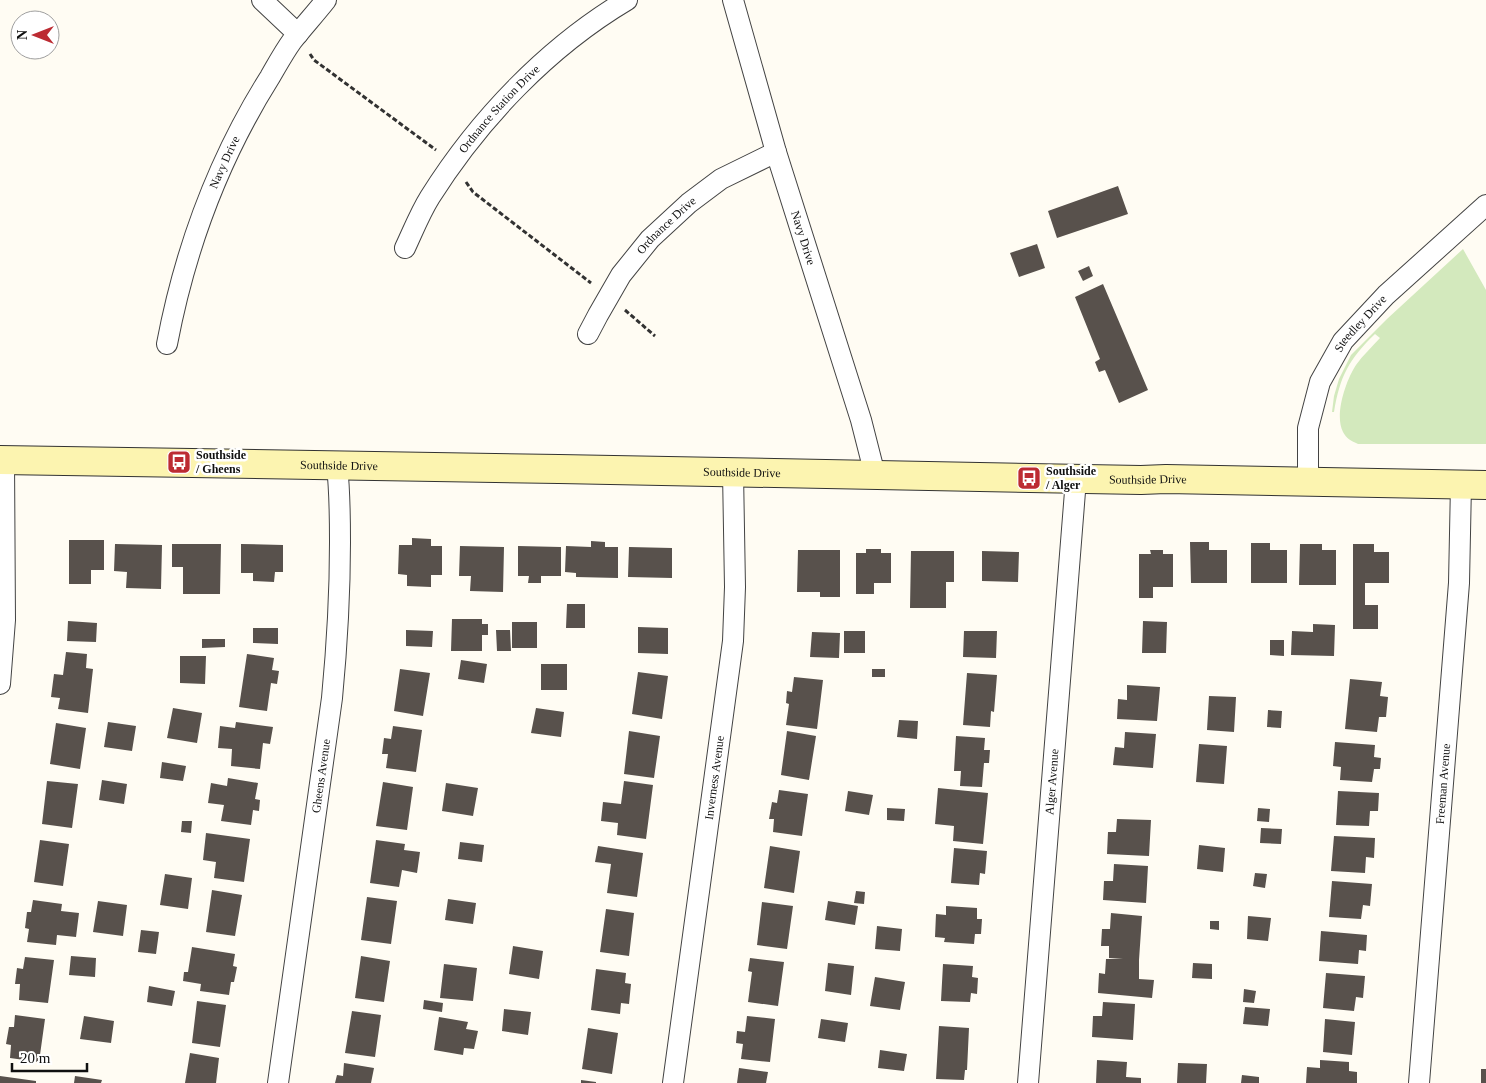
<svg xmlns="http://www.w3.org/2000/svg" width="1486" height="1083" viewBox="0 0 1486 1083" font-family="'Times New Roman',serif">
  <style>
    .green { fill: #d3e9bd }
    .building { fill: #58514c }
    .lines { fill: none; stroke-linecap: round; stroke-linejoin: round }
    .street-casing { stroke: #434343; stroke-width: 22 }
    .secondary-casing { stroke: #323232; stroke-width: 30 }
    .path { stroke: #323232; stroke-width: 3; stroke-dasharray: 5 2.5; stroke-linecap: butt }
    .street { stroke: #fff; stroke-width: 20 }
    .secondary { stroke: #fcf4b0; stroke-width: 28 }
    .labels { text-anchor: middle; stroke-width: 5; stroke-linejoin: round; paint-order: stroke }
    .street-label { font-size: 12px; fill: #101010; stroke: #fff }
    .poi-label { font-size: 12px; font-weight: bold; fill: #101010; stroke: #fff; text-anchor: start }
  </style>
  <rect width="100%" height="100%" fill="#fffcf3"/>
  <path class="green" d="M1463,249L1486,290V444H1358C1351,441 1346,438 1343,432C1334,415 1346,380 1356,365C1363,355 1372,347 1380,338L1375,334C1349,359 1340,376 1334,412H1332L1334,396L1339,379L1351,355L1387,319Z"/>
  <path class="building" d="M1118,186L1128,214L1057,238L1048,211Z
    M1037,244L1045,268L1019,277L1010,253Z
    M1089,266L1093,276L1083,281L1078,271Z
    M1103,284L1148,390L1119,403L1105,370L1099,372L1095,362L1100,359L1075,297Z
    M412,538L431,539V546H442V575H431V587L407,586V575L398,574L399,545H412Z
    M69,540H104V570H91V584H69Z
    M591,541L605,542V547H618V578L576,577V573L565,572L566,546L591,547Z
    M1190,542H1209V550H1227V583H1191Z
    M1251,543H1270V550H1287V583H1251Z
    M115,544L162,545L161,589L126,588L127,572L114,571Z
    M172,544H221L220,594H183V567H172Z
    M241,544L283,545V572H275L274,582L253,581V573H241Z
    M1300,544H1322V550H1336V585H1299Z
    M1353,544H1374V552H1389V583H1365V605H1378V629H1353Z
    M460,546L504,547L503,592L470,591L471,576H459Z
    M518,546L561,547V576H541V583H528L529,576H518Z
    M629,547L672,548V578L628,577Z
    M866,549H881V553H891V583H874V594H856V553H866Z
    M798,550H840V597H820V592H797Z
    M1150,550H1163V554H1173V587H1153V598H1139V554H1151Z
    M911,551H954V582H946V608H910Z
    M982,551L1019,552L1018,582L982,581Z
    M567,604H585V628H566Z
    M452,619H482V624H488V635H482V651H451Z
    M68,621L97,623L96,642L67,641Z
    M1143,621L1167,622L1166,653H1142Z
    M512,622H537V648H512Z
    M1313,624L1335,625L1334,656L1291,655L1292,631L1313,632Z
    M638,627L668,628V654L638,653Z
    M253,628H278V644L253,643Z
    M406,630L433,631L432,647L406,646Z
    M496,630H510L511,651H497Z
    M844,631H865V653H844Z
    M964,631H997L996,658L963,657Z
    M812,632L840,633L839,658L810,657Z
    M202,639H225V647L202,648Z
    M1270,640H1284V656L1270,655Z
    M66,652L87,654L86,668L93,669L88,713L58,709L60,698L51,697L54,674L63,675Z
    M247,654L274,658L272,670L279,671L277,684L271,683L267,711L239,707Z
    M180,656H206L205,684L180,683Z
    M461,660L487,664L484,683L458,679Z
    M541,664H567V690H541Z
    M400,669L430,673L423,716L394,711Z
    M872,669H885V677H872Z
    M638,672L668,676L662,719L632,714Z
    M967,673L997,675L994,712L991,711L990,727L963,725Z
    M794,677L823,680L817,729L786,725L789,704L786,703L787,691L792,692Z
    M1350,679L1382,682L1380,696L1388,697L1386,717H1379L1377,732L1345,729Z
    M1127,685L1160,687L1157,721L1117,719L1118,699L1127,700Z
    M1209,696L1236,697L1234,732L1207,730Z
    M173,708L202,713L197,743L167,738Z
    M536,708L564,712L561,737L531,733Z
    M1268,710L1282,711L1281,728L1267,727Z
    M899,720L918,721L917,739L897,737Z
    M108,722L136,726L132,751L104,747Z
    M236,722L273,727L270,744L263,743L260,769L231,766L232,749L218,748L220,726L235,728Z
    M56,723L86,728L80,769L50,764Z
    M393,726L422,730L416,772L386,768L388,754H382L384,738L391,739Z
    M629,731L660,736L654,778L624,774Z
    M787,731L816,736L809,780L781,775Z
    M1125,732L1156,734L1153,768L1113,765L1115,747L1124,748Z
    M956,736L985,738L984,750H990L989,763H984L982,787L960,786L961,771H954Z
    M1335,742L1375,745L1374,757L1381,758L1380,769H1374L1372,782L1340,780L1341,767L1333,766Z
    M1199,744L1227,746L1224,784L1196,782Z
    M162,762L186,766L183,781L160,778Z
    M228,778L258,783L255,799L260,800L259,811L253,810L251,825L221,821L224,805L208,803L211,783L227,786Z
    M102,780L127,784L124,804L99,800Z
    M47,781L78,784L72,828L42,824Z
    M624,781L653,785L646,839L617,835L618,823L601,821L603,802L621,804Z
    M383,782L413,787L407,830L376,826Z
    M446,783L478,788L473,816L442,811Z
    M938,788L988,793L983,844L953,841L954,826L935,824Z
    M779,790L808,794L802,836L773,832L774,819H769L772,802L777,803Z
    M848,791L873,795L869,815L845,811Z
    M1338,791L1379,793L1378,811H1370L1369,826L1336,825Z
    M887,808L905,809L904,821L887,820Z
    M1258,808L1270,809L1269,822L1257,821Z
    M1117,819L1151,820L1149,856L1107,854L1108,832H1116Z
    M182,821H192L191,833L181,832Z
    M1261,828L1282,829L1281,844L1260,843Z
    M206,833L250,839L244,882L214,878L216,862L203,860Z
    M1334,836L1375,838L1374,858L1366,857L1365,873L1331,871Z
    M40,840L69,844L63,886L34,882Z
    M376,840L405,844L404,850L420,852L417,873L402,870L399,887L370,883Z
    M460,842L484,845L482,862L458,859Z
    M1199,845L1225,848L1223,872L1197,869Z
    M598,846L643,853L637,897L607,893L611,864L595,862Z
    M770,846L800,851L794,893L764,888Z
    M954,848L987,851L985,874L980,873L979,885L951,883Z
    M1114,864L1148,866L1146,903L1103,900L1104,881H1113Z
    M1255,873L1267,874L1265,888L1253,886Z
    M165,874L192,878L188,909L160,905Z
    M1332,881L1372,884L1370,906L1363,905L1361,919L1329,917Z
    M212,890L242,895L235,936L206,932Z
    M856,891L865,892L864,904L854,903Z
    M367,897L397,901L391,944L361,940Z
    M448,899L476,903L473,924L445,920Z
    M33,900L62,904L61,911L79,913L76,937L57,935L56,945L27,942L29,929L25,928L27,912H31Z
    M98,901L127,905L123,936L93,932Z
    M828,901L858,906L855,925L825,920Z
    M762,902L793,906L787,949L757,945Z
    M946,906L977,908V919H982L981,934H975L974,944L944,942L945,938L935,937L936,914L946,915Z
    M606,909L634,913L629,956L600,952Z
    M1111,913L1142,916L1139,960V979L1154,980L1152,998L1098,993L1099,973L1105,974L1106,959H1123L1109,958V946H1101L1102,929H1110Z
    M1248,916L1271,918L1268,941L1247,939Z
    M1210,921H1219V930L1210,929Z
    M877,926L902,929L900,951L875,949Z
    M141,930L159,932L156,954L138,952Z
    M1321,931L1367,935L1366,951L1359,950L1358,964L1319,961Z
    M513,946L543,951L539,979L509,974Z
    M192,947L235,954L233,966L237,967L234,982H231L229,995L200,991L201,984L183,981L184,972H188Z
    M71,956L96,958L95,977L69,975Z
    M361,956L390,961L384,1002L355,998Z
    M25,957L54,960L48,1003L19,1000L20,984H15L17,968L23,969Z
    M750,958L784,962L778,1006L748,1002L752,972L748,971Z
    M828,963L854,966L851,995L825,991Z
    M1193,963L1212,964V979L1192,978Z
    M444,964L477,968L473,1001L440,998Z
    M943,964L973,966L972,977L978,978L977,994L971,993L970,1002L941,1001Z
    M596,969L626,973L625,983L631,984L629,1004L621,1003L620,1014L591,1010Z
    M1326,973L1365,976L1363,998L1356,997L1354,1011L1323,1008Z
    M875,977L905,982L900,1010L870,1006Z
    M149,986L175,991L172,1006L147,1002Z
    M1244,989L1256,991L1254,1003L1243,1002Z
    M424,1000L443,1003L442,1012L423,1009Z
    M197,1001L226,1005L220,1047L192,1043Z
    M1103,1002L1135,1004L1133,1040L1092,1037L1093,1016H1102Z
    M1245,1007L1270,1009L1268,1026L1243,1024Z
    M504,1009L531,1012L528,1035L502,1031Z
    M352,1011L381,1015L375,1057L345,1053Z
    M15,1015L45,1019L39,1062L10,1058L11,1045L6,1044L9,1027H14Z
    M84,1016L114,1021L111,1043L80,1039Z
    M747,1016L775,1019L770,1062L741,1059L743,1044L736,1043L737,1031L745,1032Z
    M439,1017L468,1022L466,1029L478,1031L474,1049L464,1048L463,1055L434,1050Z
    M821,1019L848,1023L845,1042L818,1038Z
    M1325,1019L1355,1022L1352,1055L1323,1052Z
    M939,1026L969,1028L967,1070H965L964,1080L936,1079Z
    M588,1028L618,1033L612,1074L582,1069Z
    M880,1050L907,1054L904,1071L878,1068Z
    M190,1053L219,1058L216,1083H185Z
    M1097,1060L1127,1062L1126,1077L1141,1078V1083H1096Z
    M1320,1060L1349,1062V1071L1357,1072V1083H1306L1307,1067L1320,1068Z
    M344,1063L374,1068L371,1083H335L337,1075L343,1076Z
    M1178,1063L1207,1064L1206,1083H1177Z
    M739,1068L768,1072L766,1083H737Z
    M1481,1069H1486V1083H1481Z
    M1242,1075L1259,1077V1083H1241Z
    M0,1076L36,1081V1083H0Z
    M75,1076L102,1080L101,1083H74Z
    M581,1080L596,1082V1083H581Z"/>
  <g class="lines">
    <g class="street-casing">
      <g id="street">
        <path d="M262,0L298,34"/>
        <path id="s1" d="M733,0L776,152L861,420L875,475"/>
        <path id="s2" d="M405,248C413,231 420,213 430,197C479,119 548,47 627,0"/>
        <path id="s3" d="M588,334L598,315L621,275L650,239L689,203L721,179L776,152"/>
        <path id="s4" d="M167,344C185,249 219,158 270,77C277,65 284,52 292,41C303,27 315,14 326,0"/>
        <path id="s5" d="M1308,481V428L1320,382L1343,341L1386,295L1486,205"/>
        <path d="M0,684L5,620L4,460"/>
        <path id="s6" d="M278,1083L332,698C337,646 340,595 340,542C340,517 340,492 337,466"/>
        <path id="s7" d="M673,1083L733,641L735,587L733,472"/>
        <path id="s8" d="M1028,1083L1076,479"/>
        <path id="s9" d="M1419,1083L1459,583L1461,484"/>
      </g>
    </g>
    <g class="secondary-casing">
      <g id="secondary">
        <path id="s10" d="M0,460L559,469L1141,480L1166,479L1486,485"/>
      </g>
    </g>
    <path class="path" d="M310,54L314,60L436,150
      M466,182L473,192L591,283
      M625,310L655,336"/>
    <use href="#street" class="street"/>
    <use href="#secondary" class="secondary"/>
  </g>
  <defs>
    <g id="bus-square" transform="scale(1.25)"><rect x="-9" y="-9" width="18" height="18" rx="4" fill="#bc2b32" stroke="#fff"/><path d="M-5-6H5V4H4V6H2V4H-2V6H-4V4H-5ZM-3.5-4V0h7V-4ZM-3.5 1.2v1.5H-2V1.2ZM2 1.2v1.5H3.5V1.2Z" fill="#fff"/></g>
  </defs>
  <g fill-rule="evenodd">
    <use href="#bus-square" x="179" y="462"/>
    <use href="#bus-square" x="1029" y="478"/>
  </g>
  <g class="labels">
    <g class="street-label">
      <text dy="4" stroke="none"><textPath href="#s2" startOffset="169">Ordnance Station Drive</textPath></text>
      <text dy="4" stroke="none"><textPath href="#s4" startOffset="191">Navy Drive</textPath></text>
      <text dy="4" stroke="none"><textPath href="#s3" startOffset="135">Ordnance Drive</textPath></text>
      <text dy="4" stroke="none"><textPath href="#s1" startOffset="248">Navy Drive</textPath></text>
      <text dy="4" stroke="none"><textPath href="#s5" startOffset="172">Steedley Drive</textPath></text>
      <text dy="4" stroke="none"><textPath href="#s10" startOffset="339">Southside Drive</textPath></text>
      <text dy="4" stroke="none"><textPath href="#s10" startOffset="742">Southside Drive</textPath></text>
      <text dy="4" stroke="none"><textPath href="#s10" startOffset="1148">Southside Drive</textPath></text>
      <text dy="4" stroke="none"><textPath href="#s6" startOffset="310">Gheens Avenue</textPath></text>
      <text dy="4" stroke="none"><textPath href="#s7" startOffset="308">Inverness Avenue</textPath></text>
      <text dy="4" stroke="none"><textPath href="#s8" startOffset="302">Alger Avenue</textPath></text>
      <text dy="4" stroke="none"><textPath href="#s9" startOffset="300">Freeman Avenue</textPath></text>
    </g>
    <g class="poi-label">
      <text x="196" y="459">Southside<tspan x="196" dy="14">/ Gheens</tspan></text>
      <text x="1046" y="475">Southside<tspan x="1046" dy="14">/ Alger</tspan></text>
    </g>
  </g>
  <g transform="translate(35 35) rotate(270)"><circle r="24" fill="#ffffff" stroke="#9f9f9f"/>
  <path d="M0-4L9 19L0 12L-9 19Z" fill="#bc2b32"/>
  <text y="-8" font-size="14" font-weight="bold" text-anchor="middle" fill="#101010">N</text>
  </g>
  <path d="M12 1063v8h75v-8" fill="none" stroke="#101010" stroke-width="2.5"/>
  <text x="20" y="1063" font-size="15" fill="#101010" stroke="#ffffff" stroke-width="4" paint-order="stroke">20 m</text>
</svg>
